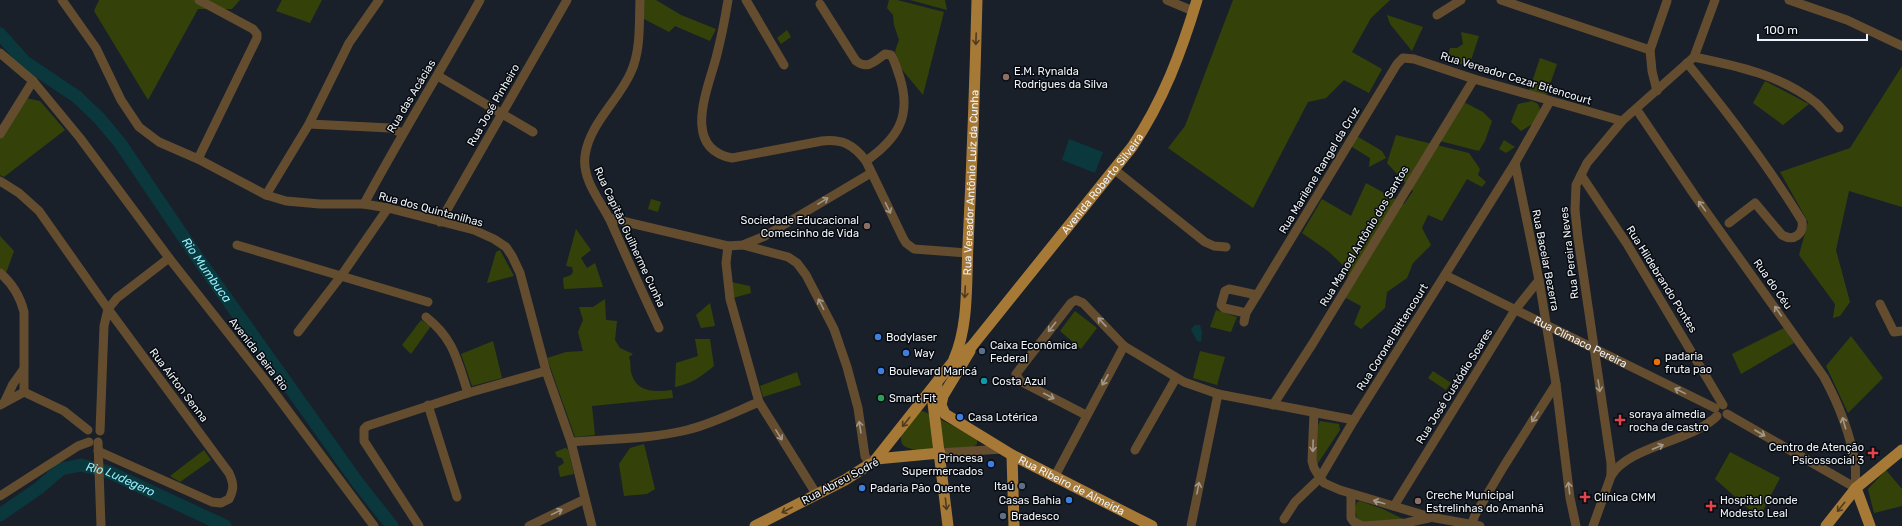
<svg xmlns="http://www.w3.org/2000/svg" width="1902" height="526" viewBox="0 0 1902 526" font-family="Rubik,sans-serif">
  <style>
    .green { fill: #344209 }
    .water { fill: #0a383d }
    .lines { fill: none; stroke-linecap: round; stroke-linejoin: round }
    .river { stroke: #0a383d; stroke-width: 13 }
    .minor { stroke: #644d2f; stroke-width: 9 }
    .major { stroke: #a77936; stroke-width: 11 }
    .oneway { stroke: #4f3c20 }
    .oneway2 { stroke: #a2988a }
    .education-dot { fill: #8d6e63; stroke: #070a0e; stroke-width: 1.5 }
    .shop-dot { fill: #3f7fe0; stroke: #070a0e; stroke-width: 1.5 }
    .service-dot { fill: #5c6f8a; stroke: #070a0e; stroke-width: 1.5 }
    .food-dot { fill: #e8710a; stroke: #070a0e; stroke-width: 1.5 }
    .culture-dot { fill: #0f9aa8; stroke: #070a0e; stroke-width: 1.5 }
    .leisure-dot { fill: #2e9e5b; stroke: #070a0e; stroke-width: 1.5 }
    .health-dot { fill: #e0444e; stroke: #070a0e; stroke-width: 1.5 }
    .labels { text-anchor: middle; stroke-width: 3; stroke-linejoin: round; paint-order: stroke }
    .poi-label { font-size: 11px; fill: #eef3fa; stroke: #070a0e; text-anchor: start }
    .street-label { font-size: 11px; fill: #eef3fa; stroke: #070a0e }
    .water-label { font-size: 12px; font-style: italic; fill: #93effc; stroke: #070a0e }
  </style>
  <rect width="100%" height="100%" fill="#19202a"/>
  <path class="green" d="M99,0H240L232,9H198L148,100L94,11Z
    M282,0H322L310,23L276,11Z
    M643,0H656L681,15L716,29L710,41L675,26L669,32L644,19Z
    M889,0H897L944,12L923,95L899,66L895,51L899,40L894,25L893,15L887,8Z
    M910,0H945L947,10Z
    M1233,0H1390L1371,18L1352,52L1382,69L1369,93L1344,80L1326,98L1308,102L1253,208L1168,148L1185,126Z
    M1387,15L1423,27L1412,51L1390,24Z
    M787,30L791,37L781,44L777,38Z
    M1461,32L1479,36L1469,66L1458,63V58L1448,56L1450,48H1457L1463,44Z
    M1540,58L1557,64L1546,96L1529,91Z
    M1902,66V207L1849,191L1836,250L1850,302L1840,316L1833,318L1835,304L1799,255L1808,222L1780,172L1850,148Z
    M1765,81L1809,104L1783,125L1753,103Z
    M26,98L40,101L65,130L4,177L0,175V139Z
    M1462,101L1483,112L1492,121L1485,141L1479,151L1440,141Z
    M1532,101L1538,104L1541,112L1534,123L1521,131L1511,122L1518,104Z
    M1355,135L1382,151L1386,158L1369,167L1370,158L1349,145Z
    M1396,135L1469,153L1480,169L1478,175L1486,182L1482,187L1467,179L1442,221L1428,215L1422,228L1431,245L1413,263L1407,278L1387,292L1385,308L1361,329L1354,324L1361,306L1346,298L1348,270L1328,251L1302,233L1322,199L1351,216L1366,183L1404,204L1413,191L1387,163Z
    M1504,140L1515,147L1506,153L1499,149Z
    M651,199L661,202L658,212L648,209Z
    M576,229L591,250L581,258L587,268L595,263L603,287L564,289L563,278L571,275L573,272L572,267L566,266Z
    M0,236L14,251L6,273L0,269Z
    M500,250L514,276L487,283L496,252Z
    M731,282L750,286L751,293L733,298Z
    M605,299L606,320L617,321L615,340L620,348L633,354L629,357C631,362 630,367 631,372C636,393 655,392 672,390L673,398L592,406L595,435L575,437L547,358L566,352L583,351L578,332L583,320L579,307H593Z
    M710,303L715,326L701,328L696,315Z
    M1216,310L1237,317L1231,332L1210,327Z
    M1075,311L1097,328L1081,349L1060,331Z
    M421,320L431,326L411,354L402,345Z
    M1784,328L1794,343L1741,374L1732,354Z
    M1851,336L1883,378L1848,413L1826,366Z
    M695,339H710L714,366C702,376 691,384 675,387L676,363L698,356Z
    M493,341L502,378L472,386L461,354Z
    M1200,351L1225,357L1217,385L1193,378Z
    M1433,371L1451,383L1446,390L1428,378Z
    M797,372L801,385L763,397L760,386Z
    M923,411L974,436L977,439V444L973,447C959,448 913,455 903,445C901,443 901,439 901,436L919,412Z
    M1320,421L1339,424L1340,430L1316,466L1317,428Z
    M644,444L655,489L647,494L624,496L619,464L630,448Z
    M565,448L568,449L574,474L560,477L558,467L564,463L562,458L557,457L555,452Z
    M204,450L211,460L180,482L170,476Z
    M1730,452L1780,478L1759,518L1715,479Z
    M1886,470L1902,489V506L1874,513L1868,489Z
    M1360,501L1383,509L1405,520L1364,522L1357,519L1355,508L1357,502Z"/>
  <path class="water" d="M1069,139L1103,152L1095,173L1062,160Z
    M1195,325H1200L1202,332L1201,342L1197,341L1191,329Z"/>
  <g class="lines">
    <g class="river">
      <path id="s1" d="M0,34L25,62L77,97L99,118L120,143L197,257L358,483L392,526"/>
      <path id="s2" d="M0,515L39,488L61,469L81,465L109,472L225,526"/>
    </g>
    <g class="minor">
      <path d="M62,0L96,48L121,100L139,127L159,142L198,159L266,195L286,201L320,204H364L388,208L474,230L494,239L506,247L512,256L520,273L546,371L571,442C610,439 650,439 687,430C712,424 735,412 759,402"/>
      <path d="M640,0C639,23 641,50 631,72C619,100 589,124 585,156C582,180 600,200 610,220C626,256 642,292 659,328"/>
      <path d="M728,0C725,19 721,39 716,58C708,89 681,148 732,158L822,141C842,139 853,144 866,161L903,238L906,243L914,249L967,253"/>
      <path d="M746,0L784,65"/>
      <path d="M1167,0L1193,11"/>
      <path d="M1501,0L1650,50"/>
      <path d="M1789,0L1847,20L1902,46"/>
      <path d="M820,4L856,61C868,70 875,61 885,54L891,55C895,61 897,70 900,78C912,117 897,139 866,161"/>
      <path d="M1437,15L1461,0"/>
      <path d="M0,53L33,81L80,138L169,258L265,380L374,526"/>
      <path d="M1694,57C1737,66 1781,75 1816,103C1824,110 1831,120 1839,128"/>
      <path d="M1687,63C1729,114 1767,164 1802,221C1804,234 1794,242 1782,235L1755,203L1729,223"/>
      <path d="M438,76L533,132"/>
      <path d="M1657,91L1652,71L1650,50L1667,1"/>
      <path d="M1550,101L1515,163L1539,280L1556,384L1570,498L1576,526"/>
      <path d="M1637,110L1695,196L1824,377C1838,403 1850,433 1855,463C1856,471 1855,480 1856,488"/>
      <path d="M309,124L390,128L402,133"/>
      <path d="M0,134L33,81"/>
      <path d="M198,159L257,38V34L253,29L199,0"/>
      <path d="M1115,170L1205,242L1214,246L1226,247"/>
      <path d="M1581,175L1627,244L1723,405"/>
      <path d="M0,181L19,193L39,211L108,309L229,473C234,484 234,489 229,499L221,503L212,502L98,451"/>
      <path d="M266,195L309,124L349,43L379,0"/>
      <path d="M364,204C401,135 442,69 480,0"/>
      <path d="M609,218L728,246L743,245L765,236L871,173"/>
      <path d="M440,222L567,0"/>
      <path d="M237,245L428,302"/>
      <path d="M743,245L788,257L797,263L806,275L834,329L847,367L858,408L865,456L870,464L874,461"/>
      <path d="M728,246L726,263L730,299L759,402L817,495"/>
      <path d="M0,273C13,284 20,296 24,312V392L0,405"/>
      <path id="s3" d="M1445,275L1715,408"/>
      <path d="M1880,304L1894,332L1902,331"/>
      <path d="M1246,313L1224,308L1221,305L1225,291L1229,289L1257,295"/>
      <path d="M426,317C454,339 457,360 468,393"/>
      <path d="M1244,322L1246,313L1257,295L1397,64L1403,58L1414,59L1474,79L1622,121"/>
      <path d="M298,332L341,276L388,208"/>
      <path d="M24,392L64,411L88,430"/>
      <path d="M5,401L13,384L23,370"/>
      <path d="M428,405L457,497"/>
      <path d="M1273,405L1313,343L1474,79"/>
      <path d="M1314,412L1312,461L1314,468L1320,478L1324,483L1340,490L1430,517L1480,526"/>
      <path d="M1727,414L1856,488"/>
      <path d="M1086,415L1020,381L1016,374L1071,303L1076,300L1083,303L1124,346L1184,382L1218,394L1354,420"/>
      <path d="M100,431L104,326L108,309L117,298L169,258"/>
      <path d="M98,442L101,526"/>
      <path d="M571,442L592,526"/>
      <path d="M1135,450L1176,378"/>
      <path d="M940,453L1002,449"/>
      <path d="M1055,476L1124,346"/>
      <path d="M1611,476C1628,446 1691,442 1717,416"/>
      <path d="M1351,494V518L1354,522L1363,526L1406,523L1429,518"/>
      <path d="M0,496L78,446L89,442"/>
      <path d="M1394,506L1515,310L1539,280"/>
      <path d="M1284,519L1295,502L1320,478L1354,420L1515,163"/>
      <path d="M419,526L364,441V429L367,426L468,393L546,371"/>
      <path d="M529,526L585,499"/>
      <path d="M1191,526L1218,394"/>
      <path d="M1471,526L1475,515L1504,466L1556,384"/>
      <path d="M1593,526L1611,476V463L1578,238L1575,210L1576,185L1587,163L1622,121L1694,57L1715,0"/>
    </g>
    <g class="major">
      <path id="s4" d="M970,351L943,396L941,405L945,414L1012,455L1152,526"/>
      <path id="s5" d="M954,359C969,325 966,282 968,245C972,164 975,82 977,0"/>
      <path d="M937,385L933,403L948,526"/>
      <path d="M1012,455L1014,526"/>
      <path id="s6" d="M876,459L952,363L972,346L1132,147C1163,101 1181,53 1197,0"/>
      <path d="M876,459L940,453"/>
      <path d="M1856,488L1870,526"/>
      <path d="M755,526L845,480L870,464"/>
      <path d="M1826,526L1856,488L1902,450"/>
    </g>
  </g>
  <defs><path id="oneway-shaft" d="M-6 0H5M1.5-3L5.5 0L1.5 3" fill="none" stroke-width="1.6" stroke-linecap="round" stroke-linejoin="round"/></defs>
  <g class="oneway">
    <use href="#oneway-shaft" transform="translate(976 39) rotate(92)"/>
    <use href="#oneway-shaft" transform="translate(965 292) rotate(93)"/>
    <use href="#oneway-shaft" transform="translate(906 422) rotate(129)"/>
    <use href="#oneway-shaft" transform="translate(946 504) rotate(84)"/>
    <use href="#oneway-shaft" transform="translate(1841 507) rotate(129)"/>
    <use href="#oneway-shaft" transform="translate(787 510) rotate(153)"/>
  </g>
  <g class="oneway2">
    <use href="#oneway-shaft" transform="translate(823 201) rotate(-31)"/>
    <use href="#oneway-shaft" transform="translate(1702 206) rotate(-126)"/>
    <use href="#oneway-shaft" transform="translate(888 208) rotate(64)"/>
    <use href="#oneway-shaft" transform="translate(821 304) rotate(-117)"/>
    <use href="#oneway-shaft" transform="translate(1778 311) rotate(-125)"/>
    <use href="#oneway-shaft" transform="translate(1102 322) rotate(-133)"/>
    <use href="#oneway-shaft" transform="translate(1052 327) rotate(128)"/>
    <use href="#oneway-shaft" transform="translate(1105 380) rotate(119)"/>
    <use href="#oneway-shaft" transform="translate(1599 386) rotate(81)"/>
    <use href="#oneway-shaft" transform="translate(1680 391) rotate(-154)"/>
    <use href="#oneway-shaft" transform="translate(1049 396) rotate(27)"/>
    <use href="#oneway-shaft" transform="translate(1535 417) rotate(123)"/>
    <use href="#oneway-shaft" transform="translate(1844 423) rotate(-106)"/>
    <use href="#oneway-shaft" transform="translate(860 427) rotate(-99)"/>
    <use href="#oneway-shaft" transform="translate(1760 433) rotate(30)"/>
    <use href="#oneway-shaft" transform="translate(779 435) rotate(58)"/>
    <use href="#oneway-shaft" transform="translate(1313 446) rotate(92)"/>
    <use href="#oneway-shaft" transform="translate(1658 447) rotate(-23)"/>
    <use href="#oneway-shaft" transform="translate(1198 488) rotate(-79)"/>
    <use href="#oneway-shaft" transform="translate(1569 488) rotate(-97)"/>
    <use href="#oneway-shaft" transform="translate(1379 502) rotate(-164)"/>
    <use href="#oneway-shaft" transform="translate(557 512) rotate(-26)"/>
  </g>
  <g class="education-dot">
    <circle cx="1006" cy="77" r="4"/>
    <circle cx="867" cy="226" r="4"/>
    <circle cx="1418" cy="501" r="4"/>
  </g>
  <g class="shop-dot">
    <circle cx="878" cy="337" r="4"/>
    <circle cx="906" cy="353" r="4"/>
    <circle cx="881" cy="371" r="4"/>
    <circle cx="960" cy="417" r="4"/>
    <circle cx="991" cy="464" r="4"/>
    <circle cx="862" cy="488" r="4"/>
    <circle cx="1069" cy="500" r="4"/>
  </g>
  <g class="service-dot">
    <circle cx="982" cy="351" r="4"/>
    <circle cx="1022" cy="486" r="4"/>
    <circle cx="1003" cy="516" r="4"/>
  </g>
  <circle class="food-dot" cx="1657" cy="362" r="4"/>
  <circle class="culture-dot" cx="984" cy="381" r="4"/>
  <circle class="leisure-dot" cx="881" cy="398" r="4"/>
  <g class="health-dot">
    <path d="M1618 414h4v4h4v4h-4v4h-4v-4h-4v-4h4z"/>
    <path d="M1871 447h4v4h4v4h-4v4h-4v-4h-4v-4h4z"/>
    <path d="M1583 491h4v4h4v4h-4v4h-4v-4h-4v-4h4z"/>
    <path d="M1709 500h4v4h4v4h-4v4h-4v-4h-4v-4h4z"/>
  </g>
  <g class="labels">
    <g class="poi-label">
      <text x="1014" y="75">E.M. Rynalda<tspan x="1014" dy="13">Rodrigues da Silva</tspan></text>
      <text x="859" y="224" text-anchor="end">Sociedade Educacional<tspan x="859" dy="13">Comecinho de Vida</tspan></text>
      <text x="886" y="341">Bodylaser</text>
      <text x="990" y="349">Caixa Econômica<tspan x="990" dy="13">Federal</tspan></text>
      <text x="914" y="357">Way</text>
      <text x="1665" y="360">padaria<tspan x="1665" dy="13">fruta pao</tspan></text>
      <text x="889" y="375">Boulevard Maricá</text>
      <text x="992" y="385">Costa Azul</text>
      <text x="889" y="402">Smart Fit</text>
      <text x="1629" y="418">soraya almedia<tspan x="1629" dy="13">rocha de castro</tspan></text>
      <text x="968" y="421">Casa Lotérica</text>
      <text x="1864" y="451" text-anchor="end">Centro de Atenção<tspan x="1864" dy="13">Psicossocial 3</tspan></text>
      <text x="983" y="462" text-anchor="end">Princesa<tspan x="983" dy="13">Supermercados</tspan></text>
      <text x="1014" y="490" text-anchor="end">Itaú</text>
      <text x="870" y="492">Padaria Pão Quente</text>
      <text x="1426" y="499">Creche Municipal<tspan x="1426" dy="13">Estrelinhas do Amanhã</tspan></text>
      <text x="1594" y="501">Clínica CMM</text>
      <text x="1061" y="504" text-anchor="end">Casas Bahia</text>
      <text x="1720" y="504">Hospital Conde<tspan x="1720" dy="13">Modesto Leal</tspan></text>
      <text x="1011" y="520">Bradesco</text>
    </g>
    <g class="street-label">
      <text transform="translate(1516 78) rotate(17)" y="4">Rua Vereador Cezar Bitencourt</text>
      <text transform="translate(411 96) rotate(-59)" y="4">Rua das Acácias</text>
      <text transform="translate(493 105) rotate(-60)" y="4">Rua José Pinheiro</text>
      <text transform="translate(1319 170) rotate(-59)" y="4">Rua Marilene Rangel da Cruz</text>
      <text dy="4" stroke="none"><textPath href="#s5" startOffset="178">Rua Vereador Antônio Luiz da Cunha</textPath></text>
      <text dy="4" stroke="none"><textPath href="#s6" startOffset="357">Avenida Roberto Silveira</textPath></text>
      <text transform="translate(431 209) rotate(15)" y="4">Rua dos Quintanilhas</text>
      <text transform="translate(1364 236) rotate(-59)" y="4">Rua Manoel Antônio dos Santos</text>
      <text transform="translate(630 237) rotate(65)" y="4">Rua Capitão Guilherme Cunha</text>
      <text transform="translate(1569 253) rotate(-97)" y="4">Rua Pereira Neves</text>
      <text transform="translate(1546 260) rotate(79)" y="4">Rua Bacelar Bezerra</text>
      <text transform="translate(1662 279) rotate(58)" y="4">Rua Hildebrando Pontes</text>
      <text transform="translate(1773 284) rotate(55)" y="4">Rua do Céu</text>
      <text transform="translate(1392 337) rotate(-58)" y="4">Rua Coronel Bittencourt</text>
      <text dy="4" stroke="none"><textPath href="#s3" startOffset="151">Rua Clímaco Pereira</textPath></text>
      <text transform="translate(259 354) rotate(52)" y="4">Avenida Beira Rio</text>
      <text transform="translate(179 385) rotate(53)" y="4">Rua Aírton Senna</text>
      <text transform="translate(1454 386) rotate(-58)" y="4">Rua José Custódio Soares</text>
      <text transform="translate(840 481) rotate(-28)" y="4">Rua Abreu Sodré</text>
      <text dy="4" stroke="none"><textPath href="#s4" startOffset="217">Rua Ribeiro de Almeida</textPath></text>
    </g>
    <g class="water-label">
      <text dy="4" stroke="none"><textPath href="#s1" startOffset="317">Rio Mumbuca</textPath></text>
      <text dy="4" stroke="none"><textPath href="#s2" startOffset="139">Rio Ludegero</textPath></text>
    </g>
  </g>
  <path d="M1758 34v6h109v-6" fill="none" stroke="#eef3fa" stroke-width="2"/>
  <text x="1764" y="34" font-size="12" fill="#eef3fa" stroke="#070a0e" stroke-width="3" paint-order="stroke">100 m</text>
</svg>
